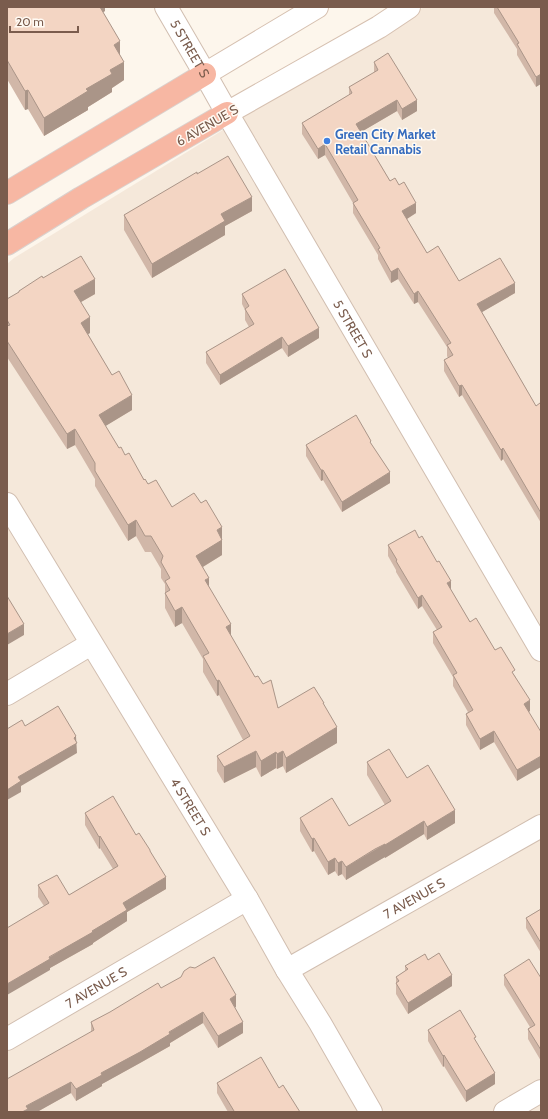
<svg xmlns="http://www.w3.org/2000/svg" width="548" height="1119" viewBox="0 0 548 1119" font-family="Cabin,sans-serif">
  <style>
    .residential { fill: #f5e8da }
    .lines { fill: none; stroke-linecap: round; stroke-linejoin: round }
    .minor-casing { stroke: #d1beb0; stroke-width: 24 }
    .tertiary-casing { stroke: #d1beb0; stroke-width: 24 }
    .secondary-casing { stroke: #d6c0b0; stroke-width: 24 }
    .motorway-casing { stroke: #dad1cd; stroke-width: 24 }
    .minor { stroke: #fff; stroke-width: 22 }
    .tertiary { stroke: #fff; stroke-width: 22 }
    .secondary { stroke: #fff; stroke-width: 22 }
    .motorway { stroke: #f7b7a3; stroke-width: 22 }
    .wall { fill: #d1b7a8 }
    .shaded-wall { fill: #aa9588 }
    .building { fill: #f3d5c3; stroke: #aa9588 }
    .shop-dot { fill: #3f7fe0; stroke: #fffaf3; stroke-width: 1.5 }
    .labels { text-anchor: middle; stroke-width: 3; stroke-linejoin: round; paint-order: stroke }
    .street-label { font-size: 13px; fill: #7a5c4d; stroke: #fffaf3 }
    .shop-label { font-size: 13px; font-weight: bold; fill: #366cbe; stroke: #fffaf3; text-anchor: start }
  </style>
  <rect width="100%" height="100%" fill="#fdf6ec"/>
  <path class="residential" d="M424,7H541V1112H7V264L14,258Z"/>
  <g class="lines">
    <g class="minor-casing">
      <g id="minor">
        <path id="s1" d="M227,113L541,650"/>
        <path id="s2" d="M7,504L247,899L287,970L320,1023L371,1112"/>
        <path d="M7,694L91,644"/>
        <path id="s3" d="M287,970L541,826"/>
        <path id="s4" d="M7,1039L247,899"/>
        <path d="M505,1112L541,1091"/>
      </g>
    </g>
    <g class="tertiary-casing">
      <g id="tertiary">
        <path id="s5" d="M166,7L205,74L227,113"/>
      </g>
    </g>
    <g class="secondary-casing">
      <path id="secondary" d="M205,74L317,7
        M227,113L379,27L409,7"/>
    </g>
    <g class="motorway-casing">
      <path id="motorway" d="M7,193L205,74
        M7,244L81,198L227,113"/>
    </g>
    <use href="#minor" class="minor"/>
    <use href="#tertiary" class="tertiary"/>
    <use href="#secondary" class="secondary"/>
    <use href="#motorway" class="motorway"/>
  </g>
  <path class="wall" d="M7,7H105V11L103,12L120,55L124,80L112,88V92L88,107V110L44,136L28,109L25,110L7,79Z
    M494,7H541L536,87L517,55V49L494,13Z
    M374,62L417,111L402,120L397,111L361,132L390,181L416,213L407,219L427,253L459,281L515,293L482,312L536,406L541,404V523L503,459L501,461L462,395L459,397L444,371V360L448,358L447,356V347L418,302L414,304L398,279L391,283L378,259V255L353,213V203L325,155L318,159L302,134V123L349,95V87L374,73Z
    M197,174L252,211L225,226V235L152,278L124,230V215Z
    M43,278L95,294L81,302L90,333L88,334L132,410L105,426L119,448L125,455L148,484L172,507L222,539V555L203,567L209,587L231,636L255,677L263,684L278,708L324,706L337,743L286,773L283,766L277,769L276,768L261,777L256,767L224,783L217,771V756L243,740L219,695L217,696L203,672V659L182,623L175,627L165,608V584L161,578V569L151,552H145L136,536L128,541L95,486V479L75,445L67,449L7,357V299L19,292V291Z
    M242,294L319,338L288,357L282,348L220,385L206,363V352L249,327L245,320V310L242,304Z
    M371,443L390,483L342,512L323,480L321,481L306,456V445Z
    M388,545L451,590L470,622L495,650L515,676L530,711L529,712L517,781L494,742L480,750L466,725V714L468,712L453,686V677L433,643V632L437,630L422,606L418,609L396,572V570L388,556Z
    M367,762L407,778L455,823L427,840L424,834L385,858V857L375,862L346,880L342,874L338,876L335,871L328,875L314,851L312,852L300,831V818L349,826L385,805L367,775Z
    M85,813L136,835L150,853L166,889L127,912V921L93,943V944L50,968V970L44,906L38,897V885L69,895L113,869L100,848L99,849L85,825Z
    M541,909V953L526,928V918Z
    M428,960L452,986L408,1014L396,994V977L405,971V966Z
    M504,975L541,978V1061L528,1039V1029L530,1027L504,985Z
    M161,988L236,1007H235L243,1033L218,1048L203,1023L170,1043V1046L140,1063L102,1084V1086L76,1101L71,1093L37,1112L91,1032V1022Z
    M428,1030L476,1042L495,1084L466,1102L444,1066L443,1067L428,1041Z
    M217,1083L279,1088L300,1112H228L217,1093Z"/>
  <path class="shaded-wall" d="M95,7H105V11L95,17Z
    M120,41V59L114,45Z
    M124,62V80L112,88V92L88,107V110L44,136V118L86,89L110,70Z
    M541,74V84L536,87V77Z
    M28,90V109L25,110V91Z
    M397,100V111L356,135V124Z
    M417,100V111L402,120V109Z
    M325,144V155L318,159V149Z
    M252,197V211L225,226V235L152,278V264L221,214Z
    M416,203V213L402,222V211Z
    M398,268V279L391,283V272Z
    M95,279V294L74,306V291Z
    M515,283V293L477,315V304Z
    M418,291V302L414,304V294Z
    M90,317V333L81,338V323Z
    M319,328V338L288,357V346Z
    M282,337V348L220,385V375Z
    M462,385V395L459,397V386Z
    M132,395V410L99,430V415Z
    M75,429V445L67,449V434Z
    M503,448V459L501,461V450Z
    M321,470H323V480L321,481Z
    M390,472V483L342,512V502Z
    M136,520V536L128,541V525Z
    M222,527V555L196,571V556L217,530Z
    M209,578V593L205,580Z
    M451,581V592L447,583Z
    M422,595V606L418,609V598Z
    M182,607V623L175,627V611Z
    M24,624V635L7,645V634Z
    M231,624V640L226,627Z
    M219,680V695L217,696V681Z
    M530,700V711L524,714V704Z
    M337,727V743L286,773V758Z
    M494,731V742L480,750V739Z
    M76,736L77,753L21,786V792L7,800V790L18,777Z
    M256,751V767L224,783V767Z
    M283,751V766L277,769V754Z
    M276,752V768L261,777V761Z
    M541,756V767L517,781V770Z
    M455,810V823L427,840V827Z
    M424,821V834L385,858V845Z
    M100,836V848L99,849V837Z
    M314,838V851L312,852V839Z
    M385,844V857L346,880V867Z
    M335,858V871L328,875V862Z
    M342,861V874L338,876V863Z
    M166,877V889L127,912V921L93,943V944L50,968V970L7,995V984L92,931L123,903Z
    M452,975V986L408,1014V1003Z
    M236,995V1007L230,1010V999Z
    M203,1012V1023L170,1043V1046L140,1063L102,1084V1086L76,1101V1089L101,1073Z
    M243,1022V1033L218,1048V1036Z
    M444,1055V1066L443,1067V1056Z
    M495,1073V1084L466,1102V1091Z
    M71,1082V1093L37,1112H22L26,1106Z"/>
  <path class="building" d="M7,7H100L120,41L114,45L124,62L110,70L112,74L86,89L88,91L44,118L28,90L25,91L7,60Z
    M497,7H541V74L536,77L517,44L519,43Z
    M388,53L417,100L402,109L397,100L356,124L390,181L395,178L399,185L404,182L416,203L402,211L427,253L438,246L459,281L500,258L515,283L477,304L536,406L540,403L541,404V513L503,448L501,450L462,385L459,386L444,360L453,355L447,345L451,343L418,291L414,294L398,268L391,272L378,249L380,248L353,203L358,200L325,144L318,149L302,123L352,93L349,87L378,70L374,62Z
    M228,156L252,197L221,214L225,221L152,264L124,215L197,172V174Z
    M81,256L95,279L74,291L90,317L81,323L112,375L119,371L132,395L99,415L119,448L121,447L125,455L129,453L144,480L145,479L148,484L156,480L172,507L194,493L201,503L206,500L222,527L217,530L222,540L196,556L209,578L205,580L231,624L226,627L255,677L258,676L263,684L271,680L278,708L314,687L324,703H323L337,727L286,758L283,751L277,754L276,752L261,761L256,751L224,767L217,756L250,736L219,680L217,681L203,656L209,653L182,607L175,611L165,593L170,590L165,581L170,578L161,562L163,556L151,536H145L136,520L128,525L95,471V463L75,429L67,434L7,341V326L10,325L7,320V299L19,292V291L42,276L43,278Z
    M285,269L319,328L288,346L282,337L220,375L206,352L254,324L245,309L249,306L242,294Z
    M356,415L371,441L370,442L390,472L342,502L323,470H321L306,445Z
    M415,530L419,538L422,536L437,562L439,561L451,581L447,583L470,622L476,618L495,650L501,647L515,670L512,672L530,700L524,704L541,732V756L517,770L494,731L480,739L466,714L473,710L453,675L457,673L433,632L442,627L422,595L418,598L396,561L397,560L388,545Z
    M7,596L24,624L7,634Z
    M58,706L76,736L74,738L77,743L18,777L21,781L7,790V729L22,720L25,726Z
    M389,749L407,778L428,765L455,810L427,827L424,821L385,845V844L375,849L346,867L342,861L338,863L335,858L328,862L314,838L312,839L300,818L332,798L349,826L391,801L367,762Z
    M113,796L136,835L139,833L150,850V851L166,877L123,903L127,910L92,931L93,932L49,957L50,959L7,984V928L49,903L38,885L57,875L69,895L118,866L100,836L99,837L85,813Z
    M541,909V943L526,918Z
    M439,953L452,975L408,1003L396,983L399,981L396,977L408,969L405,966L425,954L428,960Z
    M214,957L236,995L230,999L243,1022L218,1036L203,1012L169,1032L170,1034L140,1052L101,1073L102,1075L76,1089L71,1082L26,1106L28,1109L22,1112H7V1079L94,1030L91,1022L110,1012L158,983L161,988L181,977L184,971L190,967L195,968Z
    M529,959L541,978V1050L528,1029L535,1025L504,975Z
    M460,1010L476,1037L474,1038L495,1073L466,1091L444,1055L443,1056L428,1030Z
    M261,1057L279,1088L283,1085L300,1112H233L234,1111L217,1083Z"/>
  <circle class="shop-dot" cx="327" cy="141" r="4"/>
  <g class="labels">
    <g class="street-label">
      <text dy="5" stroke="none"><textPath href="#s5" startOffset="48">5 STREET S</textPath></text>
      <text transform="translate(207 125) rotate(-30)" y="5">6 AVENUE S</text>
      <text dy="5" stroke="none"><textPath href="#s1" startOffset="250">5 STREET S</textPath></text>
      <text dy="5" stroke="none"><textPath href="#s2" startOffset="354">4 STREET S</textPath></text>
      <text dy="5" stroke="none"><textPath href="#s3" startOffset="146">7 AVENUE S</textPath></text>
      <text dy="5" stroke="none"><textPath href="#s4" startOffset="103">7 AVENUE S</textPath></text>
    </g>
    <g class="shop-label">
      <text x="335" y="139">Green City Market<tspan x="335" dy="15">Retail Cannabis</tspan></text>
    </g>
  </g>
  <rect width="548" height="1119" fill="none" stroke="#7a5c4d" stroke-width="16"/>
  <path d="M10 26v6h68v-6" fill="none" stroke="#7a5c4d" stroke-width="2"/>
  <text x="16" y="26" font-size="12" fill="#7a5c4d" stroke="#fffaf3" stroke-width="3" paint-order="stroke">20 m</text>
</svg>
